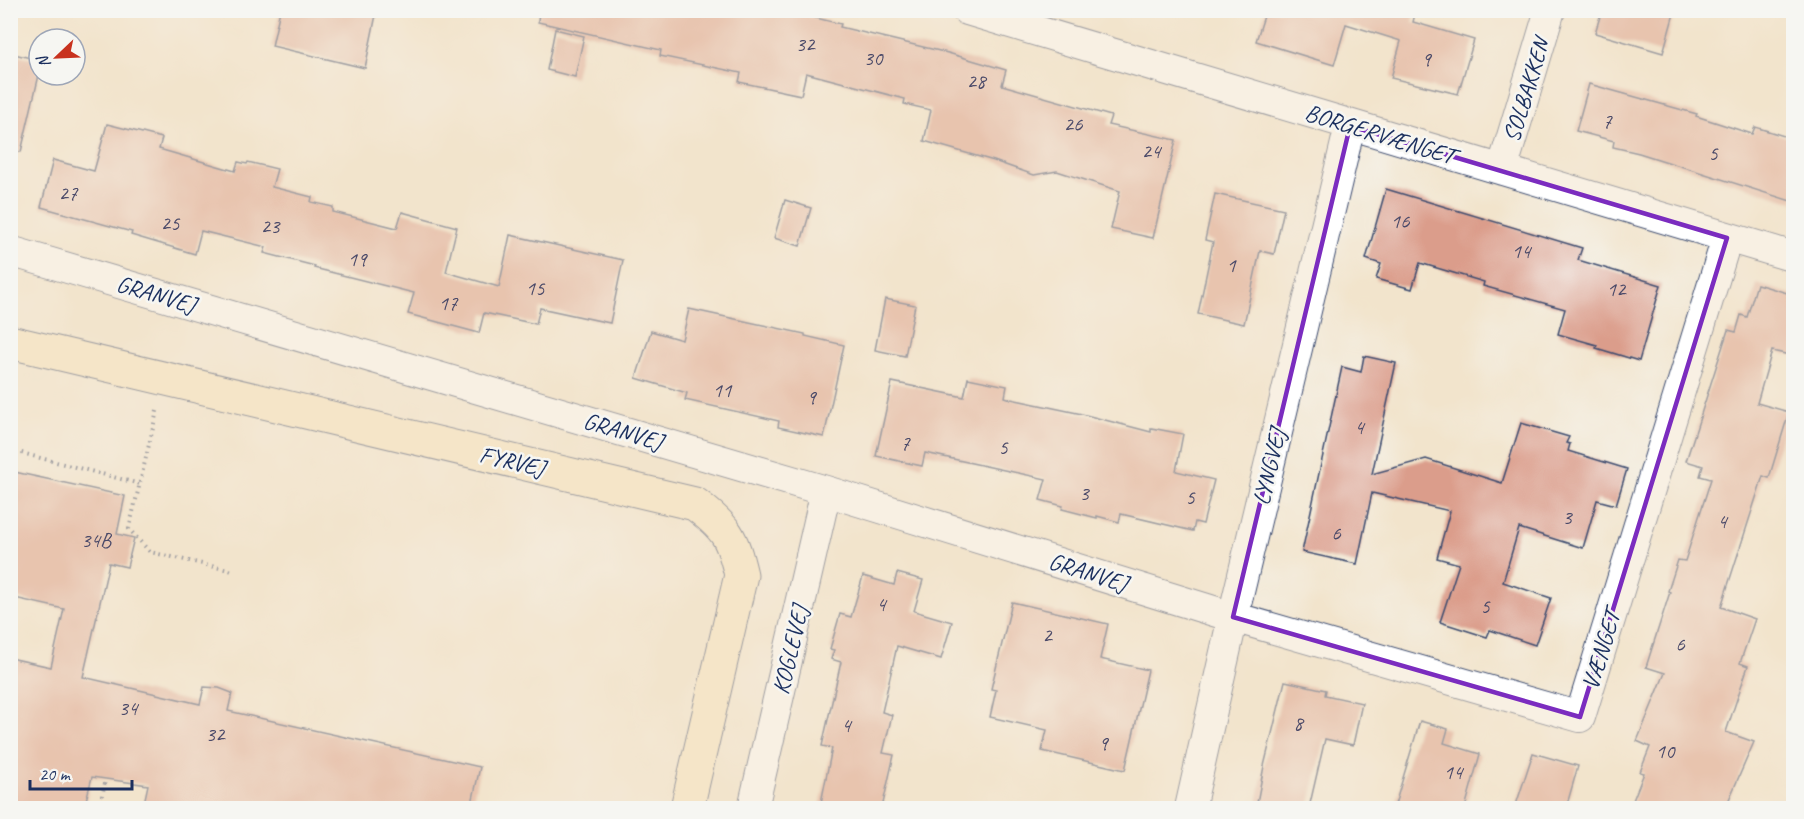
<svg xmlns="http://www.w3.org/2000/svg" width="1804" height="819" viewBox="0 0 1804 819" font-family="Caveat,sans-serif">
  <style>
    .building { fill: #db9d8b }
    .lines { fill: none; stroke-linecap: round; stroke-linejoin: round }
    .street-casing { stroke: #3b4a6e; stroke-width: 32 }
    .secondary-casing { stroke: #3b4a6e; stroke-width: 35 }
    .path { stroke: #3b4a6e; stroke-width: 4; stroke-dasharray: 1.5 4.5; stroke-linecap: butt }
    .street { stroke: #fff; stroke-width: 30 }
    .secondary { stroke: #f9e7c3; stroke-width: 33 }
    .marked { fill: none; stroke: #7b2cbf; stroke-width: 4.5; stroke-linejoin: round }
    .labels { text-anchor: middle; stroke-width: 5; stroke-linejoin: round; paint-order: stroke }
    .number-label { font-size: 21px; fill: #4b4a69 }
    .street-label { font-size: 24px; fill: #1b2f5e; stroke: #f6f6f2 }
  </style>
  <rect width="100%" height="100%" fill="#f6f6f2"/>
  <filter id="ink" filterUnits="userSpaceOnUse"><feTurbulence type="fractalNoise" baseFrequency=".0167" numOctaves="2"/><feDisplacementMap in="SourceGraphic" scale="12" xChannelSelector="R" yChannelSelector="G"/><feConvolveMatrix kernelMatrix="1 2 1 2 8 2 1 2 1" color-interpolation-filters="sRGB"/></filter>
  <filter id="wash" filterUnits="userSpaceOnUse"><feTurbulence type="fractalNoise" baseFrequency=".008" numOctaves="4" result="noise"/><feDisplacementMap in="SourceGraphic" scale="24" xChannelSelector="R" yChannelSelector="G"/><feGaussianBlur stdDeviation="1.35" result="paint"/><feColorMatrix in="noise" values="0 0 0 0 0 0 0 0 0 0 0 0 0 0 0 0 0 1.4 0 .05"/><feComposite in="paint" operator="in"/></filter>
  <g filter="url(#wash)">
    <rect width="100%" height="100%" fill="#f2e4cc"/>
    <g id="blocks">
      <path class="building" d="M280,10H377L365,68L272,46Z
        M539,10H754L779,15L780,10H783L841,24L840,27L948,53L1006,70L1002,85L1111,116L1108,125L1176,140L1153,238L1111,229L1120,191L1057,171L1034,175L994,161L924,141L931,110L904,104L905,99L806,73L801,95L739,82L741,73L660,56L661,50L538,22Z
        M1266,10H1416L1413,22L1474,40L1458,94L1391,78L1401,41L1346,24L1334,65L1256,41Z
        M1602,10H1675L1663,53L1595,33Z
        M555,29L584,36L575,77L547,70Z
        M10,53L39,60V75L21,152L10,151Z
        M1589,84L1697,114L1696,116L1752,134L1755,127L1794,139V202L1639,153L1613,147L1614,141L1576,131Z
        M107,124L162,138L159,149L235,171L238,162L247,164L248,162L277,169L272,187L312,197L311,202L333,207V212L397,228L402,212L457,227L446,272L499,287L510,235L623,260L610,323L540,308L536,324L484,313L479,333L408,314L414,293L314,268L315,266L264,253L266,247L201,231L195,254L131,235L132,232L41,207L53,160L94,171Z
        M1386,189L1582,248L1578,260L1661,285L1639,361L1596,348L1597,345L1558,334L1565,309L1483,286L1484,282L1420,263L1412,289L1376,279L1381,264L1366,259Z
        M1215,194L1284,209L1274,254L1260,251L1244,324L1198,314L1213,242L1205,240Z
        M785,200L811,208L800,246L774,238Z
        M1757,284L1794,295V356L1772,351L1757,403L1789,412L1769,478L1763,476L1721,607L1755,619L1740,663L1748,666L1726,732L1754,742L1727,804L1720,802L1716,808H1630L1644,773L1640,772L1650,747L1637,741L1665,673L1646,667L1670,592L1668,591L1678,560L1685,561L1711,479L1700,476L1703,466L1686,461L1728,330L1736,332L1741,315L1747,317Z
        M885,299L915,305L905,356L875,350Z
        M689,309L805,334V336L844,345L824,437L778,427L779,421L685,400L687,393L636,378L651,331L682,340Z
        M1364,356L1396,363L1372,474L1426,459L1502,483L1521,423L1569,437L1566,443L1570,444L1568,451L1627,469L1616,505L1597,500L1583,548L1519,528L1503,582L1551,598L1535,645L1490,630L1487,637L1440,622L1459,564L1437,558L1450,511L1372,493L1357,564L1302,552L1342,367L1361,372Z
        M968,378L1007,386L1005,397L1011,399L1082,414L1151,432V428L1183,434L1176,471L1214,480L1203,524L1195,522L1193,531L1121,514L1119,522L1097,516V518L1062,509L1063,506L1040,500L1046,479L925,453L922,466L876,456L892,382L964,397Z
        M10,471L125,496L117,534L134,538L127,567L109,563L83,677L200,704L204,687L219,688L232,693L228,711L480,767L471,808H143L148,785L92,777L84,808H10V658L51,667L64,609L10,597Z
        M897,573L923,580L914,611L952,622L941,659L897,646L882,712L892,715L883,753L894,755L882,808H820L832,748L822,746L841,662L831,659L834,650L830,649L840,614L851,617L863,576L894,585Z
        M1012,602L1108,624L1100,659L1148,670L1125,770L1042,751L1047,730L990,717L996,690L991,689Z
        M1285,681L1326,690L1325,695L1362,703L1353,745L1325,739L1309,808H1256L1264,766Z
        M1420,721L1448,729L1444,743L1480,754L1465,808H1394Z
        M1533,753L1578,766L1566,808H1515Z"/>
    </g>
  </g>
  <g filter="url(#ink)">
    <use href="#blocks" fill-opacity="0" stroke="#3b4a6e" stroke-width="1.5"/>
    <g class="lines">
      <g class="street-casing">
        <path id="street" d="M967,10L1794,257
          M1502,170L1550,10
          M10,251L826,491L1233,617L1580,717L1727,238
          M753,808L826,491
          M1190,808L1233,617L1350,126"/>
      </g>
      <g class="secondary-casing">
        <path id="secondary" d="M10,342L695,504C727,528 732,537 741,575L687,808"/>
      </g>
      <path class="path" d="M157,411L129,529L150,552L233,571
        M10,450L140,484
        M99,808L106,779"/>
      <use href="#street" class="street"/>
      <use href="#secondary" class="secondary"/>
    </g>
  </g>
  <path d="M0 0H1804V819H0ZM1350,126L1727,238L1580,717L1233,617Z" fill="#f2e4cc" fill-opacity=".55" fill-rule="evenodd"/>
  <path class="marked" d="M1350,126L1727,238L1580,717L1233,617Z"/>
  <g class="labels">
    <g class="number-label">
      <text x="805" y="51">32</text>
      <text x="873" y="65">30</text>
      <text x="1426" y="66">9</text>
      <text x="976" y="88">28</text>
      <text x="1607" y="128">7</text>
      <text x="1073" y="131">26</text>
      <text x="1151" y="158">24</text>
      <text x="1713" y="160">5</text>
      <text x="68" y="200">27</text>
      <text x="1400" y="228">16</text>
      <text x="170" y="230">25</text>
      <text x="270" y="233">23</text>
      <text x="1521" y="258">14</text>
      <text x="357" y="266">19</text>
      <text x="1231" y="272">1</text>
      <text x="535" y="295">15</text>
      <text x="1616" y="296">12</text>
      <text x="448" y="310">17</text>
      <text x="722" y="397">11</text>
      <text x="811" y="404">9</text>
      <text x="1359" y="434">4</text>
      <text x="905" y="450">7</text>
      <text x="1003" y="454">5</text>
      <text x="1084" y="500">3</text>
      <text x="1190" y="504">5</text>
      <text x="1567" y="524">3</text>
      <text x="1722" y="528">4</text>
      <text x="1336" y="540">6</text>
      <text x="96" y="547">34B</text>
      <text x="881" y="611">4</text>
      <text x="1485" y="613">5</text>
      <text x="1047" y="642">2</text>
      <text x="1680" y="651">6</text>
      <text x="128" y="715">34</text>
      <text x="1298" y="730">8</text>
      <text x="846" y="732">4</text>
      <text x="215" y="741">32</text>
      <text x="1103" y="750">9</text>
      <text x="1665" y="758">10</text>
      <text x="1453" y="779">14</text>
    </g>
    <g class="street-label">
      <text transform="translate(1526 90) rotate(-73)" y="8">SOLBAKKEN</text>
      <text transform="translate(1380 134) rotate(17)" y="8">BORGERVÆNGET</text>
      <text transform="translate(156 294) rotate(16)" y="8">GRANVEJ</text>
      <text transform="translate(623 431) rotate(16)" y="8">GRANVEJ</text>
      <text transform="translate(512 461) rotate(13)" y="8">FYRVEJ</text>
      <text transform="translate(1269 467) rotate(-77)" y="8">LYNGVEJ</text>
      <text transform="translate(1088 572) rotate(17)" y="8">GRANVEJ</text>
      <text transform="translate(790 650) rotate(-77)" y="8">KOGLEVEJ</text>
      <text transform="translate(1601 650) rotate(-73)" y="8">VÆNGET</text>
    </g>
  </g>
  <rect width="1804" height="819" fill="none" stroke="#f6f6f2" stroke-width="36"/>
  <g transform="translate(57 57) rotate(247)"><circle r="28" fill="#f6f6f2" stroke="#9ea6b7" stroke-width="1.5"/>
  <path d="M0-4.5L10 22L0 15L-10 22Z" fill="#c8321e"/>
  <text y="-9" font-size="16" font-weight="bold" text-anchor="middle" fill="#1b2f5e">N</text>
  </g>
  <path d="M30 780v9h102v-9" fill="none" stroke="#1b2f5e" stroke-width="3"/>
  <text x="39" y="780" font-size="18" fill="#1b2f5e" stroke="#f6f6f2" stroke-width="4.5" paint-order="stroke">20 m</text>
</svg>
